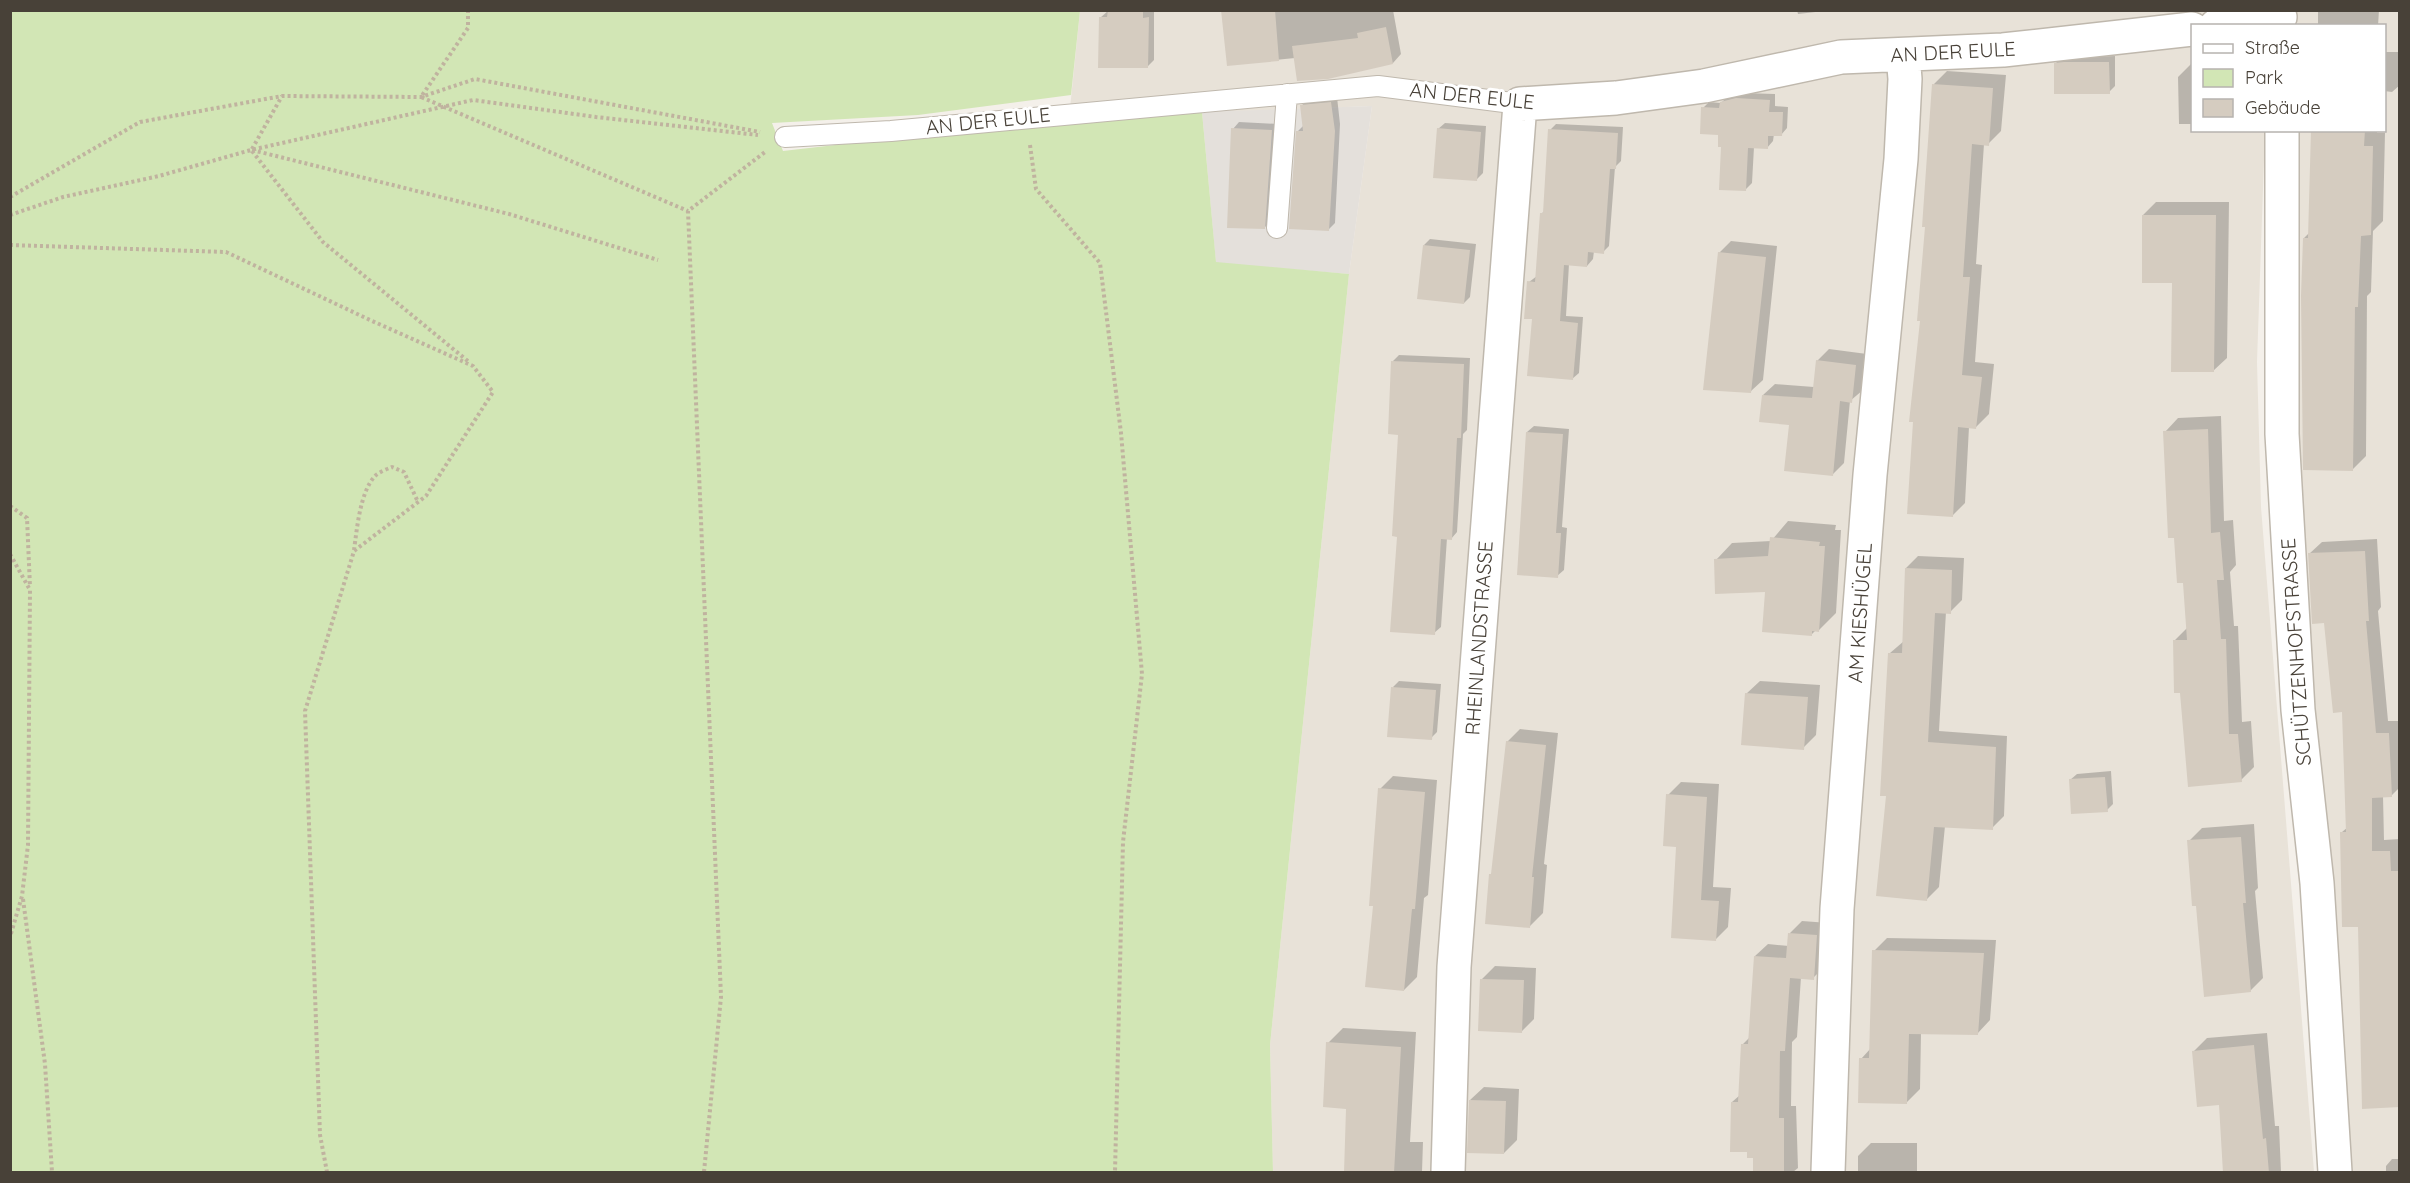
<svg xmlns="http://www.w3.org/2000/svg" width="2410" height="1183" viewBox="0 0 2410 1183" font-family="Quicksand,sans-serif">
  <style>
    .residential { fill: #e8e2d8 }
    .industrial { fill: #e4e0db }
    .green { fill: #d2e6b5 }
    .shadow { fill: #0003 }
    .building { fill: #d5ccc0 }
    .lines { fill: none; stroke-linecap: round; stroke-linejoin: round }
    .service-casing { stroke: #bfb8ad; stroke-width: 22 }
    .minor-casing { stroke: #bfb8ad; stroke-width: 36 }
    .path { stroke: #c0b39f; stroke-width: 4; stroke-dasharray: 3 3; stroke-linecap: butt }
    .service { stroke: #fff; stroke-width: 20 }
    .minor { stroke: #fff; stroke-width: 33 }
    .labels { text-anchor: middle; stroke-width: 6; stroke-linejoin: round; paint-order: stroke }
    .street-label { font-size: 20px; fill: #484138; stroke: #fff }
  </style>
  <rect width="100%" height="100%" fill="#f4f0ea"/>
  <path class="residential" d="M1080,11H2263L2192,26V130L2265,131L2257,362L2261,507L2314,1172H1273L1270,1045L1349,274L1372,106L1069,118Z
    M2293,11H2399V1172H2345L2314,812L2287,295L2291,131L2384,130V26L2293,25Z"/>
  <path class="industrial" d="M1372,106L1349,274L1216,263L1202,112Z"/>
  <path class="green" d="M10,11H1080L1071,95L918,115L772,123L783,151L1069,118L1202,112L1216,262L1349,274L1270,1045L1273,1172H11Z"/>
  <path class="shadow" d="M1109,10L1154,12V60L1148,66L1100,18Z
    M1223,10H1393L1401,54L1393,63L1295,58L1228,65Z
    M1797,10H1833L1798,14Z
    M2318,10H2379L2378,26H2318Z
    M2384,52H2400V85L2392,92L2384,91Z
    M2115,56V86L2109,92L2055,64L2061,58Z
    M2192,63V124H2179L2178,77Z
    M1947,71L2006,75L2001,131L1988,144H1984L1976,264L1982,265L1975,362L1994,364L1989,414L1976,427H1969L1965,503L1952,516L1922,320L1934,84Z
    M1743,93L1775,94V106L1788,107L1787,128L1781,135L1774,134L1773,141L1767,148L1754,147L1752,183L1746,189L1722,146L1720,133L1703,108L1709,102L1721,103L1728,96Z
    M1337,97L1340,124L1335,223L1329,229L1298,131L1304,125L1301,106L1308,100Z
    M1239,122L1278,124L1271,221L1265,227L1233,129Z
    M1445,123L1486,126L1483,173L1477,179L1438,129Z
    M1556,124L1623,127L1621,161L1615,167L1609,246L1603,252L1594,251L1593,259L1587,266L1569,264L1566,316L1583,317L1579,373L1572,379L1534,317L1529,282L1537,276L1542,213L1545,211L1550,130Z
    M2312,130H2377V133H2385L2383,221L2373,231L2371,292L2367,296L2366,456L2353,469L2304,238L2310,232Z
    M2156,202H2229L2227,358L2213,371L2143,215Z
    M1430,239L1476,244L1470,297L1464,303L1424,245Z
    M1731,241L1777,246L1763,380L1751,391L1719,253Z
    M1829,349L1867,354L1863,390L1850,401L1844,463L1833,474L1790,423L1763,395L1775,384L1814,387L1817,361Z
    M1399,355L1470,358L1467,430L1463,434L1457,532L1451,539L1447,538L1441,627L1434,633L1400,433L1393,361Z
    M2221,416L2224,521L2233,520L2236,565L2230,572L2234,626H2238L2242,722L2251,721L2254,767L2241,780L2182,691L2174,641L2188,627L2185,581L2165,432L2178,418Z
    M1534,426L1569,429L1562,527L1567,528L1564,570L1557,576L1527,432Z
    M1788,521L1836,525L1835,530H1841L1836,613L1819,630H1816L1811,635L1767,590L1716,560L1732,543L1771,541Z
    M2377,539L2381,607L2378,611L2388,721H2400V787L2391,796H2383L2384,840L2400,839V1106L2342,832L2348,827L2343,710L2326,622L2309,554L2322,542Z
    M1918,556L1964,558L1962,600L1950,612H1946L1939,731L2007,736L2004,816L1992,828L1945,826L1939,887L1927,899L1888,795L1890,653L1904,641L1906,568Z
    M1399,681L1441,684L1437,732L1431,738L1393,687Z
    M1760,681L1820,685L1816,735L1803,748L1746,694Z
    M1520,729L1558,733L1544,864L1547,865L1543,913L1530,926L1490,875L1493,872L1507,742Z
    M2111,771L2113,804L2107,810L2070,780L2077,774Z
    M1393,776L1437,780L1428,895L1424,898L1417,977L1404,990L1375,905L1380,789Z
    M1681,782L1719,784L1713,887L1731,888L1728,927L1715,940L1678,846L1668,795Z
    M2254,824L2258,888L2255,891L2263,978L2250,991L2198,904L2189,841L2202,828Z
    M1802,921L1829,923L1825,966L1813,978L1801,977L1797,1037L1792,1042L1791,1106H1796L1798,1168L1793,1172H1754V1156L1748,1150L1732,1102L1740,1095L1743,1044L1750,1037L1755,956L1768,944L1789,946L1790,933Z
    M1887,938L1996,940L1990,1020L1977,1034L1921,1033L1920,1089L1906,1103L1861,1059L1871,1048L1874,951Z
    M1495,966L1536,968L1534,1019L1521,1032L1482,979Z
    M1343,1028L1416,1032L1410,1142H1423L1422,1172H1346L1347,1107L1328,1043Z
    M2267,1033L2275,1126H2279L2281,1172H2225L2221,1104L2193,1052L2207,1038Z
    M1484,1087L1519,1089L1517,1140L1504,1153L1470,1100Z
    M1871,1143H1917V1172H1858V1156Z
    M2392,1159H2400V1172H2386V1166Z"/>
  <path class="building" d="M1108,10H1143V18L1149,17L1148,68H1098L1099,17H1107Z
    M1221,10H1275L1279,61L1227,66Z
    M1386,27L1393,64L1328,79L1297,81L1292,46L1358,38L1357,33Z
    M2064,62H2109L2110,94H2054V63Z
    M1932,84L1993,88L1989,146L1972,144L1963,277H1970L1962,375L1982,377L1976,429L1958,427L1953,517L1907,514L1913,422H1909L1920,321H1917L1925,227H1922Z
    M1736,98L1770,100L1769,112H1783L1782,136H1768V149L1748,148L1746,191L1719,190L1721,147H1718V135L1700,134L1701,107L1719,108L1720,102Z
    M1331,102L1335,131L1329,231L1289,229L1296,131H1303L1300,105Z
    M1231,128L1272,130L1265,229L1227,228Z
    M1437,128L1481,132L1477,181L1433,178Z
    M1548,129L1618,133L1616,169H1610L1604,254L1588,252L1587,267L1564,265L1560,321L1578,323L1573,380L1527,376L1532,319H1524L1527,281L1535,282L1540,213H1543Z
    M2311,130H2365L2364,146H2373L2371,235L2361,236L2358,307H2355L2353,471L2303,470L2301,296L2303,238H2308Z
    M2142,215H2216L2214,372H2171L2172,283H2142Z
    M1423,245L1470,250L1464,304L1417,299Z
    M1718,252L1766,257L1751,393L1703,390Z
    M1816,360L1856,365L1852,403L1840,401L1833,476L1784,471L1789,425L1759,422L1762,395L1812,398Z
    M1391,361L1464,364L1461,438H1457L1452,540L1441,539L1435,635L1390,632L1397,537L1392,536L1398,435L1388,434Z
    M2208,429L2211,533L2220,532L2224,580H2217L2221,639H2226L2229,734H2238L2242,782L2188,787L2180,693H2174L2173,640H2187L2183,583H2177L2174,538H2168L2163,431Z
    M1526,432L1563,434L1556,533H1561L1558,578L1517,575Z
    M1770,537L1820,542L1819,546H1825L1819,632L1812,631V636L1762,632L1765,592L1715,594L1714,559L1768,556Z
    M2365,551L2369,621H2366L2376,733H2389L2392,797L2372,798V851H2390L2391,871H2400V1107L2362,1109L2358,927H2342L2340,832H2346L2342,712L2333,713L2324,623L2312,624L2308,553Z
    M1905,568L1952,570L1951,614L1935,613L1928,742L1996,747L1993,830L1934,827L1927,901L1876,896L1886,796H1880L1888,653H1902Z
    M1391,687L1436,690L1432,740L1387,737Z
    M1745,693L1808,697L1804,750L1741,745Z
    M1506,741L1546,745L1532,877H1534L1530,928L1485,924L1489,874H1491Z
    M2105,777L2108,812L2071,814L2069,779Z
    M1378,788L1425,792L1415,909H1412L1404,991L1365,987L1373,906H1369Z
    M1666,794L1707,797L1701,900L1719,901L1716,941L1671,938L1676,847L1663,846Z
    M2241,837L2246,903H2243L2251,992L2204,997L2196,906H2192L2187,840Z
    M1788,933L1817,935L1814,980L1790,978L1785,1051H1780L1779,1118H1784V1173H1753V1158H1747V1152H1730L1731,1102H1738L1741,1044H1748L1754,956L1786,958Z
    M1872,950L1984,953L1978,1035L1909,1034L1907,1104L1858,1103L1859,1058H1869Z
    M1480,979L1524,980L1522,1033L1478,1031Z
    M1326,1042L1401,1047L1394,1173H1344L1346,1109L1323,1107Z
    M2254,1045L2263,1139L2266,1138L2269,1173H2223L2219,1105L2197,1107L2192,1051Z
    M1469,1100L1506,1101L1504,1154L1467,1153Z"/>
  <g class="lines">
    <g class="service-casing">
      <path id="service" d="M785,137L891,131L1378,86L1520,104
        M1277,228L1287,94"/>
    </g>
    <g class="minor-casing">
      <path id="minor" d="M2216,26L2280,17
        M2282,130V434L2298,710L2317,883L2335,1172
        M1448,1172L1454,967L1520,104L1616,98L1704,86L1841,57L2003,50L2192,29
        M1828,1172L1837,909L1870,475L1901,159L1905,79L1903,55"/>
    </g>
    <path class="path" d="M468,10V28L421,97L688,211
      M1030,145L1036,189L1100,263L1121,433L1142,674L1123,842L1115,1172
      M252,149L282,96
      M252,150L509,214L658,260
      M252,151L323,242L469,362
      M10,197L140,122L282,96L421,97L475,79L760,132
      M10,215L63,197L159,176L251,150L473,100L596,117L758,135
      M10,245L226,252L370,320L473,366L493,392L426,496L354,551L305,711L320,1135L327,1172
      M10,506L27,518L30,587
      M354,550C357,529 360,492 375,476C379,472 387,469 392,467L404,472L418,502
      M10,554L30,590L28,845L22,896L10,937
      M23,899L45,1064L52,1172
      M704,1172L721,997L688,211L765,152"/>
    <use href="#service" class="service"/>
    <use href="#minor" class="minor"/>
  </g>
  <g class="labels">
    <g class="street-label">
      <text transform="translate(1953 52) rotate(-3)" y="7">AN DER EULE</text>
      <text transform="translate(1472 96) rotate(6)" y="7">AN DER EULE</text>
      <text transform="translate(988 121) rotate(-6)" y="7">AN DER EULE</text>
      <text transform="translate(1860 613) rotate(-86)" y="7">AM KIESHÜGEL</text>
      <text transform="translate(1479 638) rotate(-86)" y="7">RHEINLANDSTRASSE</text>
      <text transform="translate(2296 652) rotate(-94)" y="7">SCHÜTZENHOFSTRASSE</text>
    </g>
  </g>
  <rect width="2410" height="1183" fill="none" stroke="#484138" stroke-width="24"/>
  <rect x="2191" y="24" width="195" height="108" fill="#ffffff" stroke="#b6b3af" stroke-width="1.5"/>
  <rect x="2203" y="44" width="30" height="9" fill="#ffffff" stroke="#b6b3af" stroke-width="1.5"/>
  <text x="2245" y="54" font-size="18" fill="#484138">Straße</text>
  <rect x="2203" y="69" width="30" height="18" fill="#d2e6b5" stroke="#b6b3af" stroke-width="1.5"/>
  <text x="2245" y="84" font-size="18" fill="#484138">Park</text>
  <rect x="2203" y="99" width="30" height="18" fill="#d5ccc0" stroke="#b6b3af" stroke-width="1.5"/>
  <text x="2245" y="114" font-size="18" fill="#484138">Gebäude</text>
</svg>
